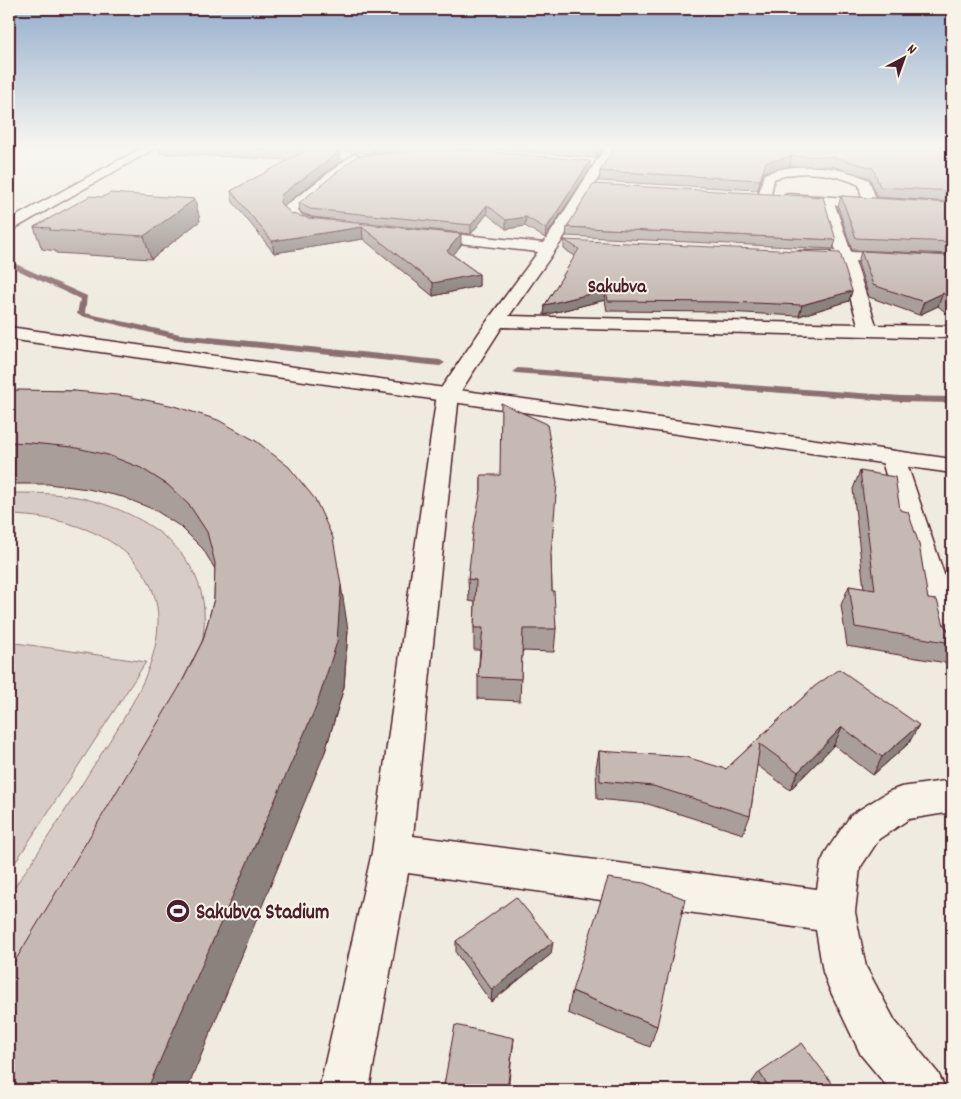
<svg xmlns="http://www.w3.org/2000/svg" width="961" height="1099" viewBox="0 0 961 1099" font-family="Dekko,sans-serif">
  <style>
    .green { fill: #d8cdc6; stroke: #917678 }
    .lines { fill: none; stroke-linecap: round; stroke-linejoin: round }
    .stream { fill: #8b6f72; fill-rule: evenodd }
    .street-casing { stroke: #4a1f2b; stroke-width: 3 }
    .secondary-casing { stroke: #4a1f2b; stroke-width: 3 }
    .street { fill: #f7f3e8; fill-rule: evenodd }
    .secondary { fill: #f7f3e8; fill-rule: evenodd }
    .wall { fill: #aa9e9a; stroke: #4a1f2b }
    .shaded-wall { fill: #8b817d; stroke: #4a1f2b }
    .building { fill: #c6b8b3; stroke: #4a1f2b }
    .labels { text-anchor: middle; stroke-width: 4; stroke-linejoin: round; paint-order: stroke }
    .far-district-label { font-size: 19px; font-weight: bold; fill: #4a1f2b; stroke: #f7f3e8 }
    .near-poi-label { font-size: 21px; font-weight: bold; fill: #4a1f2b; stroke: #f7f3e8; text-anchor: start }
  </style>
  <rect width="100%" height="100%" fill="#f0ebe0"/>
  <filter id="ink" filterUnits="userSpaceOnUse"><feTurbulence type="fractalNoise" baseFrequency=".02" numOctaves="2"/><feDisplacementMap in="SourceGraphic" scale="10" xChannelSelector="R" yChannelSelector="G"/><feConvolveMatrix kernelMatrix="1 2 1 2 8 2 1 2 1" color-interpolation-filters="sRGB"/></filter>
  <g filter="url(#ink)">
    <path class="green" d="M9,493C31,493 55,493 77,497C135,509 199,544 204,610C206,634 199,658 193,681L9,1008C9,980 9,953 9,925C9,917 7,906 9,899C12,888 29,867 35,857C55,826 75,796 94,765C130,709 191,626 136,563C105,528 54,516 9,515Z
      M9,642L146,662L9,872Z"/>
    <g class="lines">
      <path class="stream" d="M9,261L87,296L85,313L180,334L440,360L445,363L440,366L180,340L81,316L77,314L80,299L9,266Z
        M518,368L901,396L952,397V403L901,402L515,373L513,371Z"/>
      <g class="street-casing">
        <path id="street" d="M606,146H617L561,242L509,316L858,324L839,260L804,259L799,257L796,254L799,251H836L822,204L787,202L780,198L787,194L862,199L859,185C835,173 800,169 774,179L770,200H760L758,197L764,174C797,162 837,165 869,180L876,199L952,204V212L835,205L851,252L952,256V266L855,261L876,325L952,326V338L502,327L459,394L413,836L817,889L821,863L827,850L851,815L888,792L901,787L952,780V812L909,819L879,839L860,868L855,912L866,967L895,1021L938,1073L946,1090H890L861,1055L829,988L823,972L816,930L408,873L369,1090H319L372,852L437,394L490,317L538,252L424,239L419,238L417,235L419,232L424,231L544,243Z
          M355,154L359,156L361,158L359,160L297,210L303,216L329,221L331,224L329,227C315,231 292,225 283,213L285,206L351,156Z
          M893,451L901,453L905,458L952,598V655L941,652L936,644L881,458L885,453Z"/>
      </g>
      <g class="secondary-casing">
        <path id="secondary" d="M145,146H159L14,229L9,230V220Z
          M9,327L952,459V473L9,339Z"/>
      </g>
      <use href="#street" class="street"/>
      <use href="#secondary" class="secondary"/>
    </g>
    <path class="wall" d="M159,146H322L339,152L340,162L284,205L283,206L292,214L308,218L461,245L453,255L479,274V286L433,296L363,239L274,253L233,202L231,191L289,160L160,153Z
      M334,146H414L404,150L373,154L344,151Z
      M465,146H604L596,158Z
      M615,146H952V202L877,197L870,178L831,166H790L763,172L758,190L599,181L600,171Z
      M590,169L545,238L525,226L506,229L487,214L471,234L312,217L300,212L299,203Z
      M841,196L952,203V254L852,250L838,207Z
      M103,197L195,199L200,221L151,259L56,253V251L42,249L34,227Z
      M567,227L836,240L833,249L566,236Z
      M564,240L852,291L849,301L799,316L726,312L607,311L605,300L544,315L545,305L575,256L564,249Z
      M861,251L952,256V315H949L938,306L919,315L869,297L858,263Z
      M9,391H75L348,630L344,687L325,752L180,686L203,640L214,599L215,569L203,549L181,527L155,510L123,497L88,489L48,484H9Z
      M860,471L900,510L928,599L950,633L952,634V653L946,663L847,646L841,605L849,586L864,589L853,489Z
      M481,475L551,555L552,591L556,629L554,652L522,651L520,701L478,699V677L480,650H474V628L475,602L469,601L468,579L481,493Z
      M815,686L909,743L873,775L834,745L790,790L757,765L750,816L743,834L648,804L597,799L596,768L599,751L726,769Z
      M456,941L551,954L491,1002L456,953Z
      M572,991L657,1026L650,1047L568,1013Z
      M759,1072L837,1090H758L752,1082Z"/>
    <path class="shaded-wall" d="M372,146H414L404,150L373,154Z
      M598,146H604L596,158L597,149Z
      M339,152L340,162L284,205L282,214L280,203L282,194Z
      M792,156L790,166L763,172L758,190L760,180L766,162Z
      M590,161V169L545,238L546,229Z
      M195,199L200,221L151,259L144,236Z
      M487,205V214L471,234V225Z
      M526,217L525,226L506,229V220Z
      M362,227L363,239L274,253L272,241Z
      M461,234V245L447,263V251Z
      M479,274V286L433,296V283Z
      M606,290L605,300L544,315L545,305Z
      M852,291L849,301L799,316L802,305Z
      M943,293L938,306L919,315L924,302Z
      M341,585L348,630L344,687L325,752L187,1090H147Z
      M919,725L909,743L873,775L882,757Z
      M842,727L834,745L790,790L798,772Z
      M553,942L551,954L491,1002L492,990Z
      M514,1038L508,1090H507Z"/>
    <path class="building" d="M201,146H322L339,152L282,194L280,203L292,214L308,218L461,234L447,251L479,274L433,283L362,227L272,241L231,191L305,151Z
      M425,146H432L590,161L546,229L526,217L506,220L487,205L471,225L310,209L299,203L357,156L410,152Z
      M570,146H598L597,149Z
      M615,146H952V191L880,187L873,168L833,157L792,156L766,162L760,180L600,171Z
      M593,184L823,197L836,240L567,227Z
      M110,193L195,199L144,236L49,230L51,228L34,227L90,196L103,197Z
      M841,196L952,203V242L856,238Z
      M564,240L840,253L852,291L802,305L728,302L608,301L606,290L545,305L579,249Z
      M861,251L952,256V301L943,293L924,302L873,285Z
      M19,390L75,391L127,396L174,406L218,420L256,441L289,467L315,499L333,538L341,585L337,642L316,707L147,1090H9V971L180,686L203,640L214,599L215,563L207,532L190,506L168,485L141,468L108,455L72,447L31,443L9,442V391Z
      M501,403L547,424L557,483L551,554L552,591H554L556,629H523L521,679L478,677L483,628H474L476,580L468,579L473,532L481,490V475H500Z
      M860,471L895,477L900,510L908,512L919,544L928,599L937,600L944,625L950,633L952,634V643L855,627L849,586L875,590Z
      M839,669L919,725L882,757L842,727L798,772L760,744L750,816L653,786L600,781L599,751L686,757L726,769L815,686Z
      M608,878L644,883L685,899L657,1026L572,991Z
      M516,897L553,942L492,990L456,941Z
      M455,1025L514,1038L507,1090H443Z
      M802,1043L837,1090H771L759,1072Z"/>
  </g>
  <linearGradient id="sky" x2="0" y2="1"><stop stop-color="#94aecc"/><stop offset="0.49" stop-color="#f8f6f1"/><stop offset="1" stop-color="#f8f6f1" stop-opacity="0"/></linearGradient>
  <rect width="961" height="300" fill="url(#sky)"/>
  <defs>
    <g id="stadium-disc" transform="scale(1.25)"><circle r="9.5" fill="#4a1f2b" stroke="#f7f3e8"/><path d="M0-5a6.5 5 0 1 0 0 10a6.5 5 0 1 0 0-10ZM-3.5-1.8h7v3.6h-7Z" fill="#fff"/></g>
  </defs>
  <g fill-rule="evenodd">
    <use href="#stadium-disc" x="178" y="911"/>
  </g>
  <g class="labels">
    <g class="far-district-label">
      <text x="617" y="292">Sakubva</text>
    </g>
    <g class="near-poi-label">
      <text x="196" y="918">Sakubva Stadium</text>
    </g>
  </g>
  <rect width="961" height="1099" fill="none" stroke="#f7f3e8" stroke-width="30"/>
  <rect x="15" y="15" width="931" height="1069" fill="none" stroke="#4a1f2b" stroke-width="2" filter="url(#ink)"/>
  <g transform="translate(904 58) rotate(41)" stroke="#f7f3e8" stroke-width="4" paint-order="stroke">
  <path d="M0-4L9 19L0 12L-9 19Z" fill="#4a1f2b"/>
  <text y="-8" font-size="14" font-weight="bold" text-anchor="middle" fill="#4a1f2b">N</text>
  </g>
</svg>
